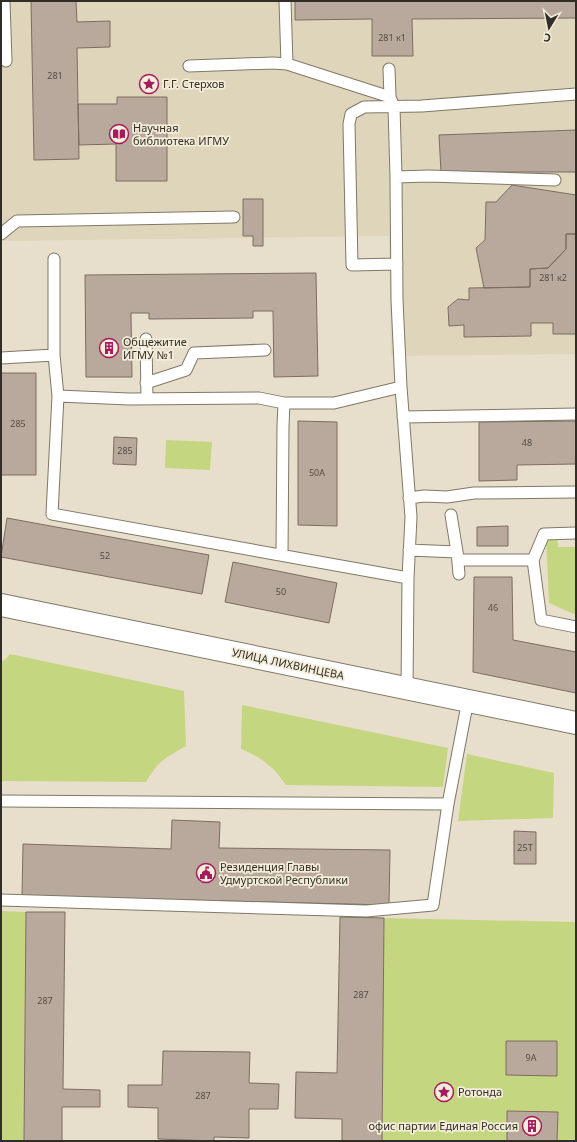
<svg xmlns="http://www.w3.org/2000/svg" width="577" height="1142" viewBox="0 0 577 1142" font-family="'Noto Sans',sans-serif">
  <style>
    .built { fill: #dfd5bb }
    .green { fill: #c5d681 }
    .building { fill: #b9a99c; stroke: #7d6d61 }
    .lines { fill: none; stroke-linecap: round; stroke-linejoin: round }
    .service-casing { stroke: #7f7867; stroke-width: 13 }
    .tertiary-casing { stroke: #7f7867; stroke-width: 24 }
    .service { stroke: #fff; stroke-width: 11 }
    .tertiary { stroke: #fff; stroke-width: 22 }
    .labels { text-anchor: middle; stroke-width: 3.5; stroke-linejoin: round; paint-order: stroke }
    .number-label { font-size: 9px; fill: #534d44 }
    .poi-label { font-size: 11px; fill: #312e27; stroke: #f4edd9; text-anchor: start }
    .street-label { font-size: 11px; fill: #312e27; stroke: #f4edd9 }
  </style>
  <rect width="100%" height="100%" fill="#e7dfcc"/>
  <path class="built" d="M1,1H576V354L391,356L389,236L1,241Z"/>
  <path class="green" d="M166,440L212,442L210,470L165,468Z
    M557,536L558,547H576V615L549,603L546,538Z
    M10,654L184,691L186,746C165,758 158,761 146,782L1,781V662L5,660Z
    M242,705L448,748L443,787L286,785C274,767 261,757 241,749Z
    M467,754L554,773L553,818L458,821Z
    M1,911L26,912L24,1141H1Z
    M384,918L576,922V1141H382Z"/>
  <path class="building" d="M31,1H76L77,22L110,21V47L77,48L79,159L34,160Z
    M295,1H576V18L412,19L413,56H372V19L295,20Z
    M117,97H167V181H116V144L79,145L78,104H117Z
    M576,130V172H441L439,135Z
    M512,185L576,195V234H566V249L548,268L530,269V287L484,288L476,248L485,240L486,202H496Z
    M243,199H263V246H253V236H243Z
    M566,234H576V334H553V323H531V336L464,337V325L449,326L448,307L458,299L469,300V288L530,287V269L548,268L566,249Z
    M316,273L318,376L274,377L273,311H253V318L149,319V313H131L132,377H86L85,275Z
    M1,373H36V475H1Z
    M298,421L337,422V526L298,525Z
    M576,421V464L517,465V480L479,481V422Z
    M114,437L137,438L136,465L113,464Z
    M7,518L209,555L202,594L1,557Z
    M508,526V546H477V527Z
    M233,562L337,583L329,623L225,602Z
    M474,577H512L513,640L576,652V693L473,672Z
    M172,820L220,822L219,848L390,850L389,905L22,896L23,844L171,849Z
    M514,831L536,832V864H514Z
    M26,912H65L63,1089L100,1090V1107H62V1141H24Z
    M340,917L384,918L382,1141H342V1119L295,1118L296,1072L337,1073Z
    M506,1041H557V1076L506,1075Z
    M163,1051L250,1052L249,1083L279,1084L278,1109H249V1138L214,1137V1141L158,1139V1108L128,1107V1085H162Z
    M507,1111L558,1112L557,1141H507Z"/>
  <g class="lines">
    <g class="service-casing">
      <path id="service" d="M4,1L6,61
        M285,1L287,64
        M189,66L273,63L287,64L390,97
        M389,69L390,97L394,107L396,177L397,300L401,387L411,517L408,578L407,689
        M396,177L428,176L555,180
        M1,234L17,221L234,217
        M397,264L352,265L349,124L351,114L364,107L422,106L576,94
        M146,339L147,399
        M54,355V259
        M1,358L54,355L58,396L129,399L259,398L284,403H334L401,387
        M146,383L186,370L194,353L265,350
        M58,396L52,514L408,578
        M403,417L576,414
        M409,498L424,496L447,497L474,493L576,492
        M451,515L458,558
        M576,533L544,534L533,560L541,620L576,627
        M409,550L457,552
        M282,555L283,426L284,403
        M459,574L457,552L458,560H533
        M1,801L448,804
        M1,900L366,911L433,905L448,804L468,700"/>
    </g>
    <g class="tertiary-casing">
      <path id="tertiary" d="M1,605L576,723"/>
    </g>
    <use href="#service" class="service"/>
    <use href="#tertiary" class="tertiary"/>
  </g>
  <defs>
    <g id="sight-ring" transform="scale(1)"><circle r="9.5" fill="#f4edd9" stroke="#a71b5e" stroke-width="1.5"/><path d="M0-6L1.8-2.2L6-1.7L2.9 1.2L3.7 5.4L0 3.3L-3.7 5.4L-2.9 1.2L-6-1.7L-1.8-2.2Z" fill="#a71b5e"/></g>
    <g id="library-ring" transform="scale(1)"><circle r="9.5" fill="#f4edd9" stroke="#a71b5e" stroke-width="1.5"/><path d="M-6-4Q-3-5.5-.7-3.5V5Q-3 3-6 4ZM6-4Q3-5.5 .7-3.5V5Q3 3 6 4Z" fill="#a71b5e"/></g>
    <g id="building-ring" transform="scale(1)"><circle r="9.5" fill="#f4edd9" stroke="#a71b5e" stroke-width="1.5"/><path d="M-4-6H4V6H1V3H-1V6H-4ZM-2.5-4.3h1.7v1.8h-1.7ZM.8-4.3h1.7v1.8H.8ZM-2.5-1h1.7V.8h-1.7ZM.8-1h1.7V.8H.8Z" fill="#a71b5e"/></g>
    <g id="civic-ring" transform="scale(1)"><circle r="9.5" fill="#f4edd9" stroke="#a71b5e" stroke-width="1.5"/><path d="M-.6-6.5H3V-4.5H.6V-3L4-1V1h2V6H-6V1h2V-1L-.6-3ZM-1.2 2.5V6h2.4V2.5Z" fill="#a71b5e"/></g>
  </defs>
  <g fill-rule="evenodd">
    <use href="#sight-ring" x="149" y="84"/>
    <use href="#library-ring" x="119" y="134"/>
    <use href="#building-ring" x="109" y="348"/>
    <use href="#civic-ring" x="206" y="873"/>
    <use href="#sight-ring" x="444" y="1092"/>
    <use href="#building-ring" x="532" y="1126"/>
  </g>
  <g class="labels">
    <g class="number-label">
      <text x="392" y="41">281 к1</text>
      <text x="55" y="79">281</text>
      <text x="553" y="281">281 к2</text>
      <text x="18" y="427">285</text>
      <text x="527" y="446">48</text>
      <text x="125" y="454">285</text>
      <text x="317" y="476">50А</text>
      <text x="105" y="559">52</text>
      <text x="281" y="595">50</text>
      <text x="493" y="611">46</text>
      <text x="525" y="851">25Т</text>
      <text x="361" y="998">287</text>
      <text x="45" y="1004">287</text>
      <text x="531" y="1061">9А</text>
      <text x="203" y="1099">287</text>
    </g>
    <g class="poi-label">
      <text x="163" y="88">Г.Г. Стерхов</text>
      <text x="133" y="132">Научная<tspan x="133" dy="13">библиотека ИГМУ</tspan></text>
      <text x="123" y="346">Общежитие<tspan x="123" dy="13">ИГМУ №1</tspan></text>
      <text x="220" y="871">Резиденция Главы<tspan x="220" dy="13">Удмуртской Республики</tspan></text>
      <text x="458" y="1096">Ротонда</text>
      <text x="518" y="1130" text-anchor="end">офис партии Единая Россия</text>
    </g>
    <g class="street-label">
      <text transform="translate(288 664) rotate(12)" y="4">УЛИЦА ЛИХВИНЦЕВА</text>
    </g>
  </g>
  <rect width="577" height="1142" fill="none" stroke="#312e27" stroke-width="4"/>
  <g transform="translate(549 28) rotate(190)" stroke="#f4edd9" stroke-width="3" paint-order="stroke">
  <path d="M0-3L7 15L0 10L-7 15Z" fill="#312e27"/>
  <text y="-6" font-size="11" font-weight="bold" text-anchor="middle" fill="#312e27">С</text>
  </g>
</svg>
